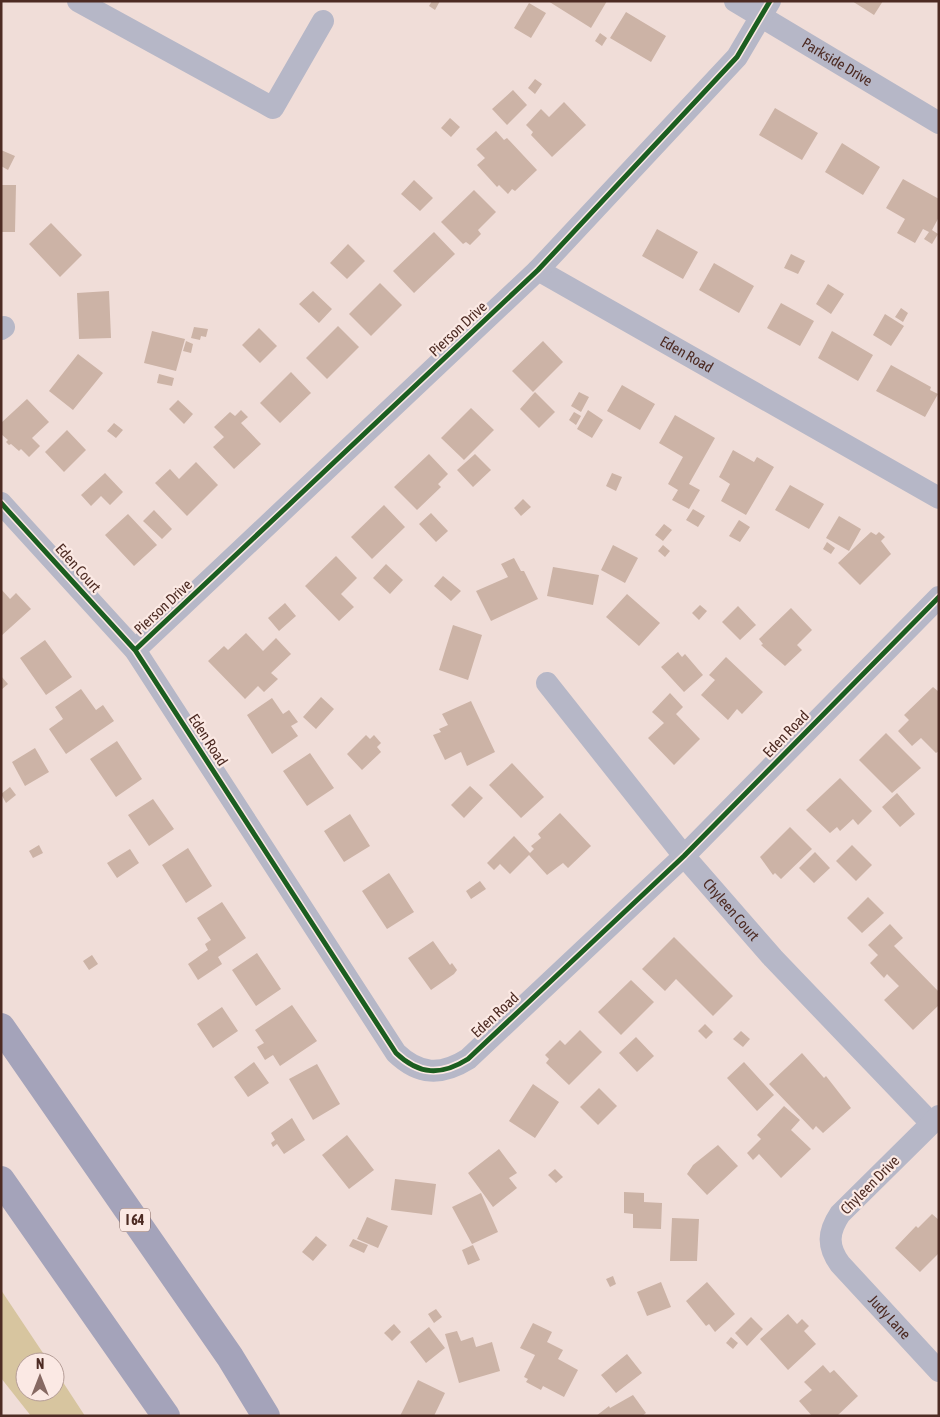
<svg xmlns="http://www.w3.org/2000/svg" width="940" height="1417" viewBox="0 0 940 1417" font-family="'Asap Condensed',sans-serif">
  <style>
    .green { fill: #d7c59f }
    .building { fill: #ccb3a6 }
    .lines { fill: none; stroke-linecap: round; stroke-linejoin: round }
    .minor { stroke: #b6b7c7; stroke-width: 22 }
    .motorway { stroke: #a4a3ba; stroke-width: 28 }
    .cycleway-casing { stroke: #fbe9e4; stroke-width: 8 }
    .cycleway { stroke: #1b5e20; stroke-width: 5 }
    .labels { text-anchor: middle; stroke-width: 4.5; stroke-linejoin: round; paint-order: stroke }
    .shield { fill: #fbe9e4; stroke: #81645d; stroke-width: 1 }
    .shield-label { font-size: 14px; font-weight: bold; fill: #4d2b23 }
    .street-label { font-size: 15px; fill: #4d2b23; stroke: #fbe9e4 }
  </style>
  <rect width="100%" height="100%" fill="#f0ddd8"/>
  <path class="green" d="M1,1290L49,1362H25V1392H55V1370L85,1416H31L1,1378Z"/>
  <path class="building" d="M432,1H440L435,10L429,6Z
    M548,1H607L591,28Z
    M852,1H883L874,15Z
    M529,3L546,13L531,38L514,28Z
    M626,12L666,36L651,62L610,38Z
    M600,33L607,38L602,46L595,41Z
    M535,79L542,84L535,94L528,88Z
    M513,90L527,105L507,125L492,109Z
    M564,102L586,125L552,157L531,135L533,132L526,125L541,109L549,117Z
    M775,108L818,133L802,160L759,135Z
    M450,118L460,127L451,137L441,128Z
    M496,131L504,140L507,138L537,170L515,191L512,189L508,194L499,185L497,187L477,165L485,158L476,149Z
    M842,143L880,167L863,195L825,172Z
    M1,150L15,156L8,170L1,166Z
    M903,179L939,199V217L932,230L938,234L932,244L924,239L929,232L923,229L915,243L897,233L905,219L886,208Z
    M414,180L433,198L420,211L401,194Z
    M1,185H16L15,232H1Z
    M474,190L496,212L478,230L481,234L470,245L466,242L463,244L441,222Z
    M51,223L82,255L60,277L29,244Z
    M657,229L698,252L683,279L642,256Z
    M434,232L455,254L414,293L393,271Z
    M348,244L365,261L347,279L330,263Z
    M791,254L805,261L798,274L784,268Z
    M714,263L754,286L739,313L699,290Z
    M380,283L402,305L371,336L349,314Z
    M828,284L844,294L831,314L816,304Z
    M109,291L111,338L79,339L77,293Z
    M313,291L332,309L319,323L299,304Z
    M781,303L814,321L800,346L767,328Z
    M901,308L908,313L903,322L895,317Z
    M885,314L904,326L891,346L873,335Z
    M338,326L359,347L327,379L306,358Z
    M194,327L208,329L206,337L201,336L200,340L191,338Z
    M259,328L277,346L260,363L242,345Z
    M152,331L185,339L176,371L144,363Z
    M832,331L873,355L858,381L818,358Z
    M186,341L193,344L191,353L183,351Z
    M543,341L563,362L533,392L512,371Z
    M78,354L103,373L73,410L49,391Z
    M891,365L931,387L930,390L938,394L925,417L876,391Z
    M291,372L311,393L280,423L260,403Z
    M159,374L174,378L172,386L157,383Z
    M622,385L655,404L640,430L607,411Z
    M535,392L555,412L539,428L520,409Z
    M579,392L589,397L581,412L571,406Z
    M27,399L49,422L32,438L40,446L29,457L21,449L19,451L11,444L9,445L6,442L8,440L1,434V423Z
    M178,400L193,414L184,424L169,409Z
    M471,408L494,430L464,460L441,438Z
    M241,410L248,417L241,423L261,444L234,469L213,447L224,437L214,427L230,412L235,416Z
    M588,410L603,420L592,438L577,429Z
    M574,412L581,416L576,425L569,420Z
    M675,415L715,438L689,484L700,490L689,509L672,500L678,490L668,484L683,457L659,443Z
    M114,423L123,430L116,438L107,431Z
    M67,430L86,450L64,472L45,452Z
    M733,450L754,462L757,457L774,467L746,515L721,501L730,484L719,477Z
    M429,454L448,474L438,484L441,487L417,510L394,487Z
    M475,454L491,470L473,487L457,470Z
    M196,462L218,485L187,516L155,483L170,469L179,479Z
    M105,473L123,492L110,505L101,496L91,506L81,495Z
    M612,473L622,477L616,491L606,486Z
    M790,485L824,504L809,529L775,510Z
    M523,499L531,507L521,516L514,508Z
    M384,505L405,527L372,559L351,537Z
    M693,509L705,516L698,527L686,520Z
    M154,510L172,529L162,539L143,521Z
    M431,513L448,531L436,542L419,524Z
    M128,514L157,545L134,566L105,535Z
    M839,516L861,529L849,551L826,538Z
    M739,520L750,527L740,542L729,536Z
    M664,524L672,530L663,541L655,535Z
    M871,532L876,535L879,532L885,537L881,541L891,554L860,585L838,563Z
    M827,542L835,548L831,554L823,549Z
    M613,545L638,558L625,583L601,570Z
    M663,545L670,551L665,557L658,551Z
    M336,556L357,578L341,594L354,607L339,621L305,586Z
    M514,558L521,571H524L538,599L491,621L476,591L508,577L501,564Z
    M386,564L403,580L390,594L373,578Z
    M553,567L599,575L593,605L547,596Z
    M443,576L461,591L451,601L434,586Z
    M1,589L10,599L16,593L31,609L1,636Z
    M627,594L660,623L639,646L606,617Z
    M285,603L296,616L279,631L268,618Z
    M700,605L707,611L699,620L692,613Z
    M738,606L756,625L740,640L722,622Z
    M791,608L812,630L797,645L802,650L785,666L761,645L763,644L759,639Z
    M453,625L482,635L468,680L439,670Z
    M246,633L263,651L276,638L291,654L271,673L278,679L264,692L258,686L245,699L208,661L224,646L228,650Z
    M45,640L72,677L46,695L20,658Z
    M678,652L682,657L685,654L703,675L684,692L661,667Z
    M726,657L763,692L742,714L737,709L728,720L701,695L715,680L709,675Z
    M1,676L8,684L1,690Z
    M933,687L939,692V751L936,753L921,738L912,746L898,731L909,720L904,715Z
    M81,689L96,710L103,705L114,721L66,754L49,729L63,719L55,707Z
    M670,693L683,707L676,714L700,739L674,765L648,738L664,723L652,712Z
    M321,697L334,709L316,729L303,717Z
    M272,698L283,714L289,710L298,722L291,726L298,736L272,754L247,715Z
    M471,701L495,752L467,766L461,752L445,760L433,735L441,732L439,729L448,725L442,714Z
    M886,733L921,768L892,793L859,760Z
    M366,735L370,739L374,735L381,743L377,747L381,752L362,770L347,754Z
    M117,741L142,779L116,797L90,759Z
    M35,748L49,772L25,786L12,762Z
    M310,753L334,788L307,806L283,771Z
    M512,763L544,797L521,818L489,785Z
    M840,778L872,811L858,825L853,819L840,831L837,827L830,833L806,810Z
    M470,786L483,798L464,818L451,805Z
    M10,787L16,795L6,803L1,794Z
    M897,793L915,814L900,827L882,807Z
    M153,799L174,829L149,846L128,815Z
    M560,813L591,846L568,868L563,863L547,875L529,855L510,874L500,864L494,870L487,863L514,836L530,853L534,849L531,846L541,838L538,834Z
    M350,814L370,846L344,862L324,831Z
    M790,827L812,849L781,879L775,873L773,875L760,857Z
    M39,845L43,853L33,858L29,851Z
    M852,845L872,865L856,881L836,861Z
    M188,848L212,886L186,903L162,865Z
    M130,849L139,863L117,878L107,863Z
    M815,852L830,868L814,883L799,868Z
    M389,873L414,912L387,929L362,891Z
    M480,881L486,889L471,899L466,891Z
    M868,897L884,913L862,933L847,918Z
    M222,902L246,938L218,957L222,964L198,980L188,964L208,950L205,944L211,940L197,918Z
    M890,924L903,938L894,946L939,992V1005L913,1030L884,1000L899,986L887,974L884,978L870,963L878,955L868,945Z
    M674,937L733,996L713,1016L676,979L665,991L642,969Z
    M433,941L450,965L452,963L457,970L454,974L431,990L408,958Z
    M257,953L281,989L256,1006L232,970Z
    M92,955L98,964L89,970L83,961Z
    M631,980L654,1002L621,1035L598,1012Z
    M292,1005L317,1041L280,1066L273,1055L265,1060L257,1047L264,1043L255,1030Z
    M222,1007L238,1031L213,1048L197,1024Z
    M705,1024L713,1032L706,1039L698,1031Z
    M580,1030L602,1052L569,1085L546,1063L549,1059L545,1055L560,1040L565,1045Z
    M741,1031L750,1039L743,1047L733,1039Z
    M636,1037L654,1056L637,1072L619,1053Z
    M802,1053L824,1078L826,1076L851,1108L823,1133L816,1126L813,1130L769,1084Z
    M254,1062L269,1083L248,1097L234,1077Z
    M744,1062L774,1095L757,1111L727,1078Z
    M317,1064L340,1104L313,1120L289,1079Z
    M533,1084L559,1102L535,1138L509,1121Z
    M599,1088L617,1106L598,1125L580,1107Z
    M784,1106L800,1120L791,1130L811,1149L781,1178L759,1154L753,1160L747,1153L761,1139L757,1135Z
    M292,1118L305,1140L284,1154L277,1144L273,1147L271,1143L275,1140L271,1133Z
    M347,1135L374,1170L349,1189L322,1155Z
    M718,1145L738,1166L707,1195L687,1174L693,1165Z
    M499,1149L517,1173L509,1178L517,1188L493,1207L468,1173Z
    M555,1169L563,1177L556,1183L548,1175Z
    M395,1179L436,1184L432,1215L391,1210Z
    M624,1192L644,1193V1202L662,1203L661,1229L633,1228V1214L624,1213Z
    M481,1193L498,1232L472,1244L452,1207Z
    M932,1214L939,1220V1253L920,1272L895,1248L916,1226L918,1228Z
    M367,1217L388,1226L378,1248L357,1239Z
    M672,1218L699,1219L697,1261H670Z
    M316,1236L327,1245L313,1261L302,1252Z
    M353,1239L368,1245L364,1253L349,1246Z
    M473,1245L480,1260L468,1265L462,1250Z
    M613,1276L616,1284L610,1287L606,1279Z
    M661,1282L671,1307L647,1316L637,1292Z
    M707,1282L735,1314L715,1332L709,1324L706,1326L686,1301Z
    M436,1309L442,1317L434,1323L428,1314Z
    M788,1314L797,1324L802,1319L809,1326L804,1331L816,1344L788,1370L760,1339Z
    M751,1317L763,1329L747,1346L735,1333Z
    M533,1323L552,1332L547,1342L563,1350L558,1359L578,1370L564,1397L543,1386L541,1390L526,1382L528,1379L524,1377L535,1355L520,1348Z
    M394,1324L401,1332L392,1341L384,1333Z
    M429,1327L445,1348L426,1363L410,1342Z
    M457,1331L461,1341L473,1337L476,1347L492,1342L500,1371L459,1383L445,1334Z
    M731,1337L738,1343L733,1349L726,1343Z
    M627,1354L642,1373L616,1393L601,1375Z
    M823,1365L830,1373L834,1370L858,1396L837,1416H812L799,1401L812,1390L804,1382Z
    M418,1380L445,1393L434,1416H400Z
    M633,1395L646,1413L642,1416H596L609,1406L610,1408Z"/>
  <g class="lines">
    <g class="minor">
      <path d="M78,1L273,108L323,21"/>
      <path id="s1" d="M735,1L939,123"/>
      <path id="s2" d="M538,270L939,498"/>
      <path d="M1,329L4,327"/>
      <path d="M1,503L135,650L396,1053C419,1075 441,1076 468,1059L684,856L939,597"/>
      <path d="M135,650L538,270L737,57L770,1"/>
      <path id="s3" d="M547,683L684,856L773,958L931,1123"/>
      <path id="s4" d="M939,1116L840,1214C828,1232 827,1246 840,1264L939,1371"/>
    </g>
    <path class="motorway" d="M1,1027L230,1357L266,1416
      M1,1180L166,1416"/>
    <g class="cycleway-casing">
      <path id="cycleway" d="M1,503L135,650L396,1053C419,1075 441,1076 468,1059L684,856L939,597
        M135,650L538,270L737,57L770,1"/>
    </g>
    <use href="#cycleway" class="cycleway"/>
  </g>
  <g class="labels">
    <rect class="shield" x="120" y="1208.5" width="30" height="23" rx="4"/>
    <g class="shield-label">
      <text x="135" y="1225">I 64</text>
    </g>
    <g class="street-label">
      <text dy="5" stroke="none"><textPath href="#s1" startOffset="119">Parkside Drive</textPath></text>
      <text transform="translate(458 329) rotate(-43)" y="5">Pierson Drive</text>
      <text dy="5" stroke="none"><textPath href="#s2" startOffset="171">Eden Road</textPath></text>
      <text transform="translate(78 568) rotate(48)" y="5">Eden Court</text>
      <text transform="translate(163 607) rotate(-43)" y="5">Pierson Drive</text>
      <text transform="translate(786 734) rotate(-46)" y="5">Eden Road</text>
      <text transform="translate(208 740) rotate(57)" y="5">Eden Road</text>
      <text dy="5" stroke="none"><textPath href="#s3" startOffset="292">Chyleen Court</textPath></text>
      <text transform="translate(495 1015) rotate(-43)" y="5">Eden Road</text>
      <text transform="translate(870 1185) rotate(-45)" y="5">Chyleen Drive</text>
      <text dy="5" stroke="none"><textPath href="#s4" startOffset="266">Judy Lane</textPath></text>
    </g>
  </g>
  <rect width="940" height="1417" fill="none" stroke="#4d2b23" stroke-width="5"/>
  <g transform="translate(40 1377)"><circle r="24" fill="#fbe9e4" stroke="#b59d97"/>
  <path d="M0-4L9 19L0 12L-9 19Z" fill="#866962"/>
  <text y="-8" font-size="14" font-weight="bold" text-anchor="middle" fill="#4d2b23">N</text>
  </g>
</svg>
